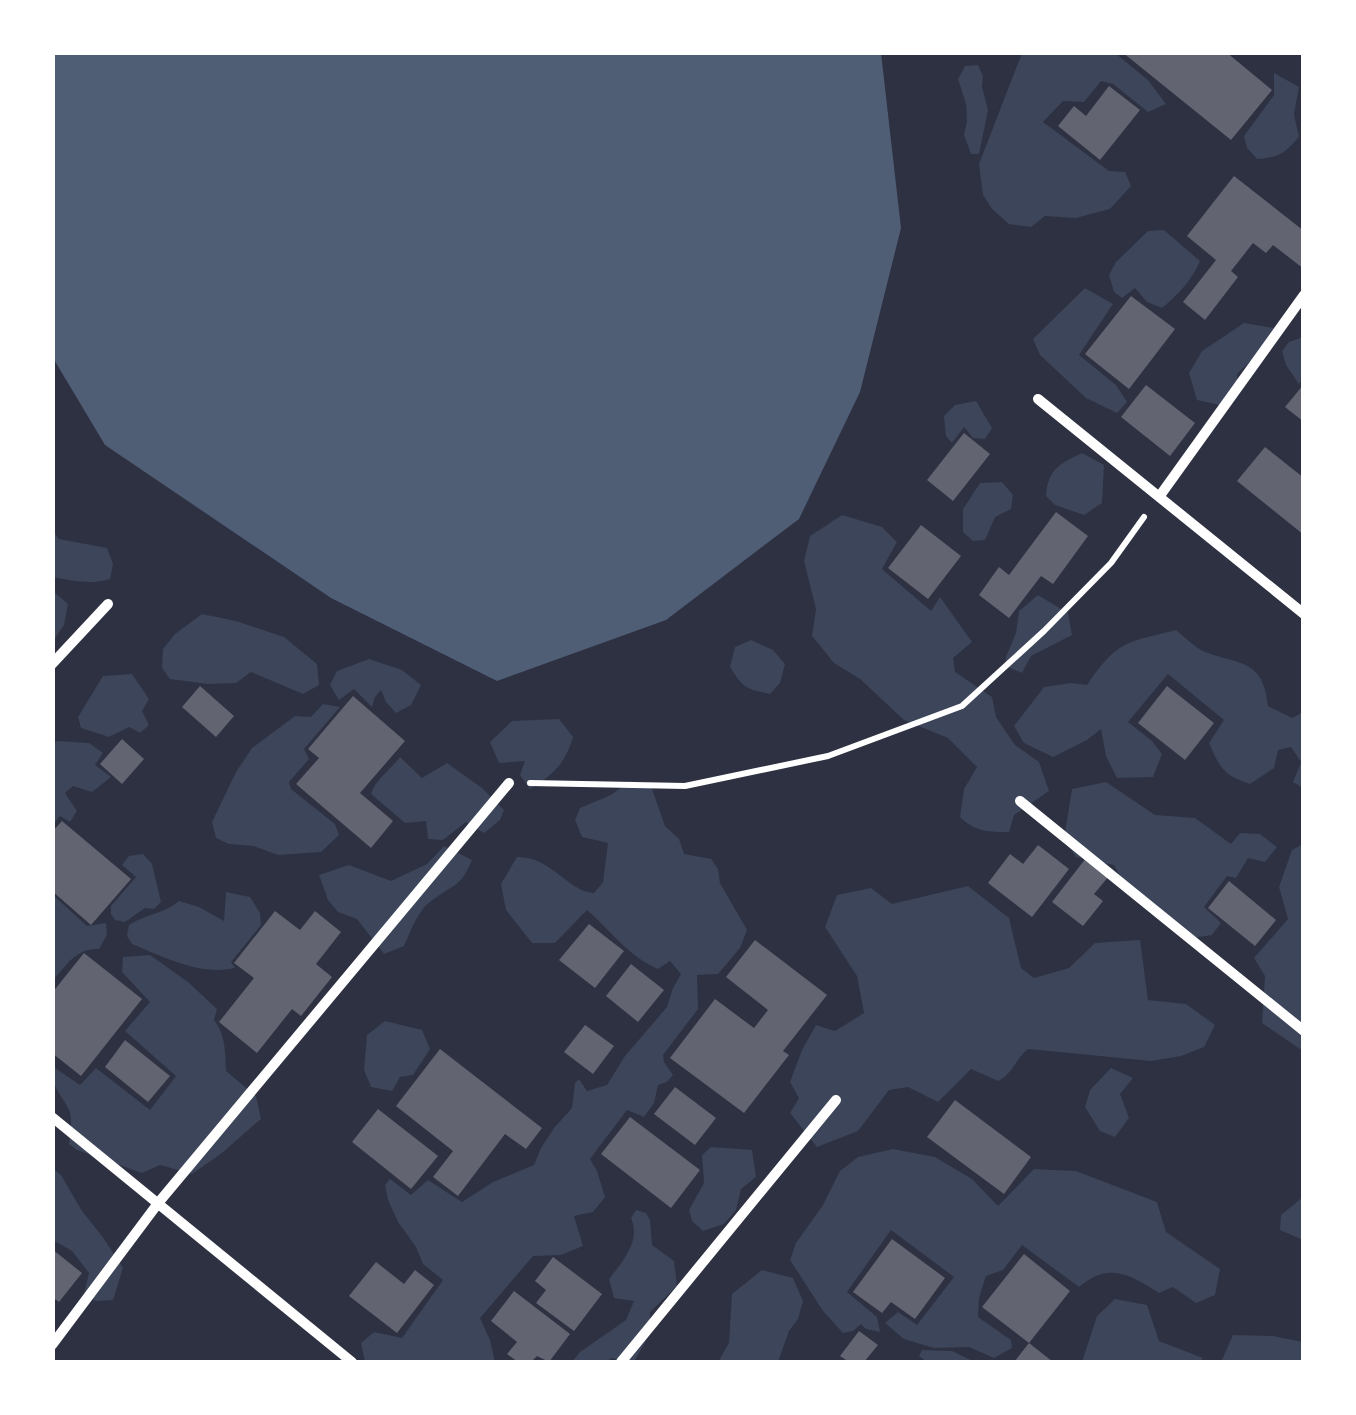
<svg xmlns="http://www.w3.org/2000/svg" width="1356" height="1415" viewBox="0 0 1356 1415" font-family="'Work Sans',sans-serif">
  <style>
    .green { fill: #3c4559 }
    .water { fill: #4f5d75 }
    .building { fill: #626471 }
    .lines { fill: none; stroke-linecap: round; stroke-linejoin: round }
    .path { stroke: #fff; stroke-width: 6 }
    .minor { stroke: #fff; stroke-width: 10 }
  </style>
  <rect width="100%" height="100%" fill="#2d3142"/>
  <path class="green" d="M1022,53H1115L1148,80L1166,104L1148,112L1113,84L1101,81L1084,102L1063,101L1043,122L1109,171L1125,172L1131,186L1110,209L1076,218L1045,216L1031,227L1009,224L992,209L983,195L979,164Z
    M978,65L983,76L982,87L988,110L979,154H971L964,135L967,121L966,104L958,79L965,66Z
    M1274,73L1299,87L1294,114L1299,137C1284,154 1280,157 1257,159L1247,148L1244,136L1274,95Z
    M1164,230L1200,261C1192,280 1178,295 1162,308L1147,302L1135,288L1122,298L1114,292L1109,275L1116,262L1148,231Z
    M1085,288L1113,304L1079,355L1116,385L1127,402L1117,413L1086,398L1040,355L1033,339Z
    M1244,323L1274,328L1252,360L1237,374L1239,392L1224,406L1197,400L1189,373L1202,351Z
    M1303,337V379L1299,384L1286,365L1282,351L1289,342Z
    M976,401L992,428L985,439L973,438L964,427L952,443L946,436L944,416L955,405Z
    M1082,453L1104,465L1102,503L1084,515L1055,505L1046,496C1048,469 1059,464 1082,453Z
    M1002,482L1013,495L1011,509L995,517L985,540L973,541L963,532V509L980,483Z
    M842,515L882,527L897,542L882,569L931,611L940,597L972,642L953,658L955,672L992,697L996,717L1015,745L1039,762L1049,791L1014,815L1009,832C989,832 975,832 960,817L964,789L977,767L948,738L904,720L860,679L834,663L812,636L816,609L804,561L810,536Z
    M52,530L59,539L107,548L113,564L110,579C90,585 73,581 53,577Z
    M52,590L68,604L64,625L53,641Z
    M1038,595L1068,613L1072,635L1031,656L1022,673L1005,666L1006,657L1016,633L1019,611Z
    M202,614L236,621L284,637L317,664L319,685L303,694L251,672L236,683L208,684L170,679L162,668L163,649L175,634Z
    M1176,630C1184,636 1192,645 1201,650C1237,666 1263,656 1268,706L1292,718L1303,712V788L1293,782L1301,762L1291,747L1278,750L1274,768L1250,784C1223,775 1220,768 1209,743L1224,720L1168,674L1128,722L1152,741L1162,754L1153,777L1117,778L1106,756L1101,729L1087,740L1053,757L1024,743L1014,726L1044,687L1071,683L1087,685C1118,640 1125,643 1176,630Z
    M751,640L773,650L785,664L780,683L770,694C746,689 743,688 730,667L735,647Z
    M369,659L402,670L421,685L411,705L396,713L386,702L381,690L375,697L372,707L354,689L339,700L330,685L337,671Z
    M132,674L149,699L142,711L149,725L140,733L129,727L109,737L81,728L78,717L103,676Z
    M323,704L340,707L304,749L309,759L289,782L291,789L335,824L339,835L321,852L278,855L253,846L229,844L216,838L212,822L236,772L252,748L295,716L311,717Z
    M559,719L573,737C565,764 553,775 530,789L520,775L525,761L499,763L490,742L512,721Z
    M57,741L89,743L103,753L95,765L111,777L92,792L73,786L65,793L77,811L70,822L60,816L53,824V745Z
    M400,757L422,778L447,763L482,788L504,810L500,820L484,833L466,822L443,840L428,839L426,821L405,823L371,794C375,780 391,769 400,757Z
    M630,781L651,786L665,826L679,839L684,854L711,859L718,869L720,883L747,930L740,948L718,974L697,975L698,1009L663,1055L664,1062L673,1075L667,1082L658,1085L654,1103L644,1117L627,1110L590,1159L597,1171L605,1197L593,1212L574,1216L583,1246L561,1255L533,1256L480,1318L490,1340L495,1362H365L361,1343L374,1332L402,1338L443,1280L423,1264L416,1247L398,1222L388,1200L385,1185L390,1179L411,1195L428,1180L462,1202L493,1182L534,1165L541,1148L554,1128L572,1108L575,1083L579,1079L587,1091L607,1085L625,1056L667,1007L673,988L681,974L670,961L658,969C629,957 610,930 587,910L555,943H532L506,910L501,884L517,857C551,856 567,891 594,893L603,882L608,843L582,837L575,820L580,808L611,795Z
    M1106,782L1155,815L1195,818L1231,844L1240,833L1260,834L1277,847L1265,862L1248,858L1236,878L1227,876L1204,907L1221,923L1212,935L1186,939C1154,918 1132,900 1114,865L1076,857L1064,839L1072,789Z
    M1303,844V1051L1262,1023L1265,976L1254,958L1288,919L1279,887L1292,850Z
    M444,846L472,860C461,887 454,884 434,899C418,909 412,929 404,946L384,954L357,919L338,912L328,900L319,875L349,865L391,881L427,864Z
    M143,854L152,864L161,902L154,909L145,908L125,922L115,920L111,914V906L136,877L122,865L129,856Z
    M968,886L1009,918L1021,968L1034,978L1069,968L1095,943L1140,940L1148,1000L1186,1004L1215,1025L1204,1047L1181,1056L1151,1061L1028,1049C1016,1058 1012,1075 998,1081L971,1069L938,1102L908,1087L889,1090L858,1131L817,1147L790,1113L799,1098L790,1082L802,1050L816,1025L835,1031L864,1013L857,976L825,927L837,895L871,888L892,904Z
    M226,892L250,897L260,913L261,925L231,962L235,968C199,976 164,957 132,944L127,936L129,925C148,913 162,915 179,901L199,907L224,921Z
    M53,895L87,926L106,923L107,935L99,949C76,948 67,965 53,980Z
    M150,955L188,982L217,1009L214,1020C226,1035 225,1052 226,1071L256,1096L261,1119L222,1153L192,1174L160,1165L142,1173L77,1150L69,1144C70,1133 73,1120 69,1110C61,1093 53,1091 53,1071L55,1068L80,1085L96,1068L150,1110L176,1076L125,1031L150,1002L122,972L123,957Z
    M385,1021L422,1030L430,1049L413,1075L400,1077L392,1091L371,1087L364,1070L367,1035Z
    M1111,1068L1133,1078L1120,1094L1129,1118L1115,1137L1100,1131L1085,1107L1090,1090Z
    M711,1147L752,1150L756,1177L741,1189L736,1210L724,1224L703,1231L692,1221L689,1210L704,1183L702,1155Z
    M893,1149L935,1157L972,1179L998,1206L1034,1169L1076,1171L1157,1202L1166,1232L1220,1269L1215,1295L1196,1303L1173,1287L1159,1293C1130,1275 1110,1261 1079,1287L1022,1245L1003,1270L986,1276L979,1298L978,1317L1011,1340L1012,1348L994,1358L969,1347L934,1348L904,1339L885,1323L898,1312L917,1325L954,1277L891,1230L847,1292L877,1317L880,1332L866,1329L861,1324L853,1331L843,1333L823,1311L790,1260L796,1243L823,1205L840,1171L858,1157Z
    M52,1168L61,1175L82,1211L102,1236L123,1268L113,1300L96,1301L84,1294L89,1273L72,1251L53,1240Z
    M1303,1197V1240L1280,1230L1281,1215Z
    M636,1210L646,1213L650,1220L652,1245L674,1261L677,1286L650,1312V1333L634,1362L611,1358L607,1362H572L580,1352L626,1320L634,1301L614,1298L609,1279C623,1261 641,1241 631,1218Z
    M762,1270L793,1278L803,1301L798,1319L789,1331L778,1362H718L729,1343L732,1294Z
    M1115,1299L1147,1305L1159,1341L1203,1358L1200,1362H1082L1097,1316Z
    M1233,1335L1273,1336L1303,1342V1362H1221Z
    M922,1350L952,1351L975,1362H927L919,1356Z"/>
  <path class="water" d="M53,52L881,53L901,228L860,392L799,519L666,620L497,681L331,598L105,445L53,358Z"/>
  <path class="building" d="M1122,52H1226L1272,90L1231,140Z
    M1109,86L1140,110L1100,160L1058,126L1074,106L1086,116Z
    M1234,176L1304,231V269L1273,245L1266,253L1253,243L1231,271L1238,277L1205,320L1183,302L1216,260L1187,236Z
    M1131,296L1175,329L1129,389L1085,354Z
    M1304,384V422L1285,407Z
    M1146,385L1195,423L1170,456L1121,417Z
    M964,433L990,454L953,501L927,480Z
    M1265,447L1304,478V535L1237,481Z
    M1056,512L1088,536L1053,584L1041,576L1009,618L979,595L999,567L1009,575Z
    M921,525L961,556L928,599L888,568Z
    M200,686L234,716L216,737L182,707Z
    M1167,686L1214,723L1185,760L1138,723Z
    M353,696L405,741L360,793L393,821L371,848L296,784L319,758L308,749Z
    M122,739L144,759L122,784L100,764Z
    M62,821L131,879L91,925L52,891V832Z
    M1038,845L1069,869L1032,917L988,883L1010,854L1023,864Z
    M1086,858L1109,876L1094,894L1103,901L1083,926L1052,902Z
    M1229,881L1276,920L1255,946L1208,908Z
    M275,911L300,930L315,911L341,932L316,964L332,977L301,1016L292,1009L257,1053L219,1022L254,978L234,963Z
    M589,924L624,951L595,988L559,960Z
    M755,940L827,995L783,1051L789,1055L744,1113L670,1058L715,999L754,1028L768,1010L726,977Z
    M84,953L142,999L81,1076L52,1053V993Z
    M631,964L664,990L638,1022L606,996Z
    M585,1025L614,1046L593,1074L564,1052Z
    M125,1040L170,1076L148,1102L105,1067Z
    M440,1049L542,1128L526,1149L505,1134L458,1196L433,1177L453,1151L396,1106Z
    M675,1087L716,1118L695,1145L654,1114Z
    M955,1100L1031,1157L1004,1194L927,1137Z
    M378,1109L438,1156L411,1189L352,1142Z
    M630,1117L700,1170L671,1208L601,1154Z
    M892,1239L945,1278L915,1319L891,1302L882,1313L853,1292Z
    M52,1249L82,1273L59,1302L52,1297Z
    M1024,1254L1070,1291L1029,1343L982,1307Z
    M553,1257L602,1294L574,1331L536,1303L546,1290L535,1281Z
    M376,1262L404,1284L415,1270L434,1285L397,1333L349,1296Z
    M514,1291L570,1334L549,1362L537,1356L531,1362H518L507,1354L517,1342L491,1321Z
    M859,1331L878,1345L864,1362H849L840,1356Z
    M1029,1343L1053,1362H1014Z"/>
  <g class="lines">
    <path class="path" d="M530,783L685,786L828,756L962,706L1044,631L1111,563L1144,517"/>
    <path class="minor" d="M1038,399L1304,614
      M1159,497L1304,295
      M52,664L108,604
      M1020,801L1304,1031
      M52,1117L352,1362
      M52,1345L159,1202L509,783
      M621,1362L836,1100"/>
  </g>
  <rect width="1356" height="1415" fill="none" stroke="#ffffff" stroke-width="110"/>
</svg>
